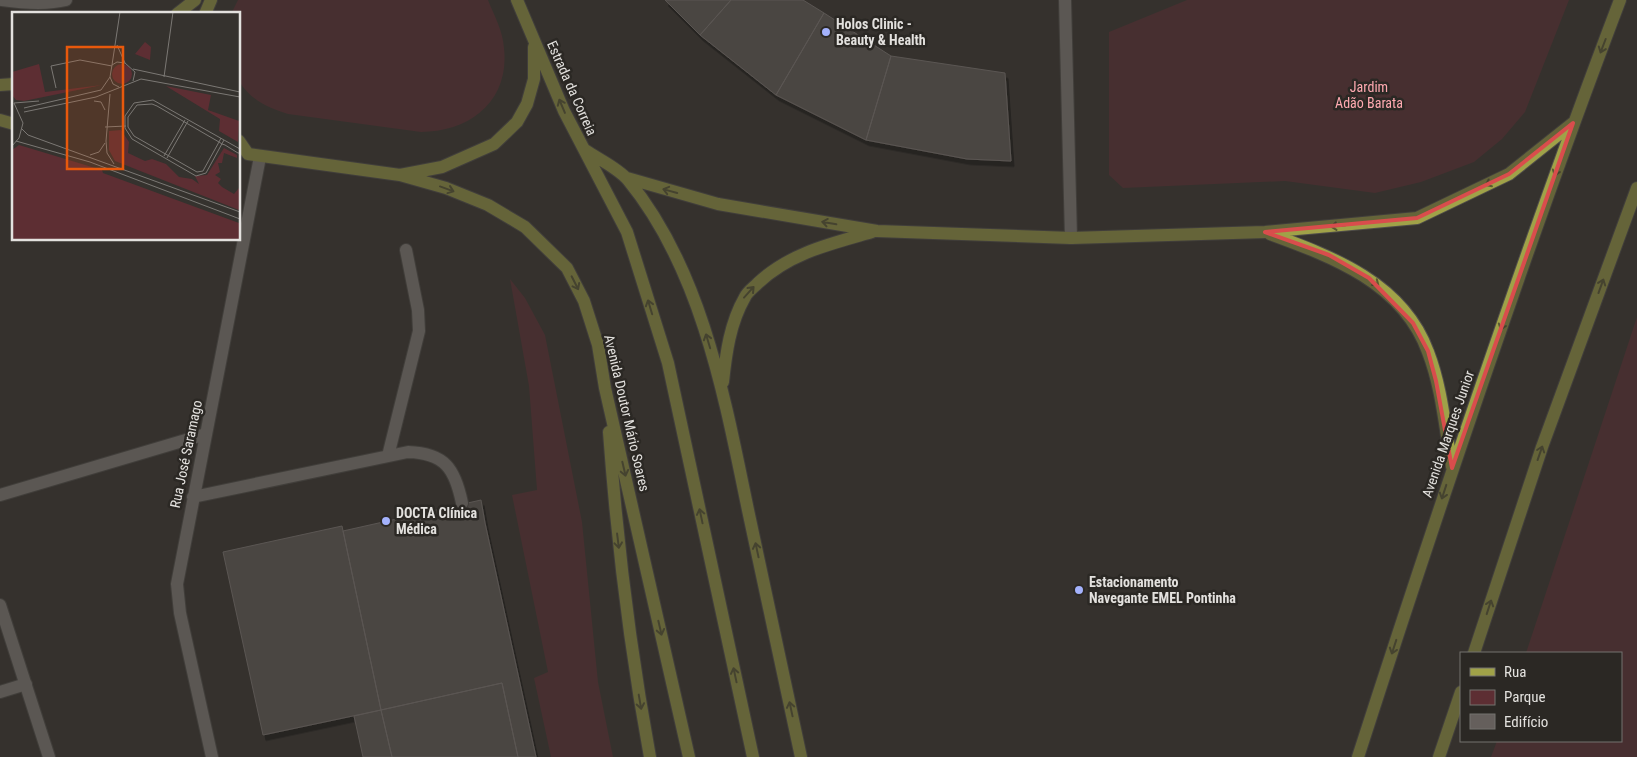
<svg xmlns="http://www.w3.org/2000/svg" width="1637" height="757" viewBox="0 0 1637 757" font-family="'Roboto Condensed',sans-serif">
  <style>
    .green { fill: #5d2e33 }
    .building { fill: #655f5c; stroke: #88827f; filter: url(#shadow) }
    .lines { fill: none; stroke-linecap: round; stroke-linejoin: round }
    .minor-casing { stroke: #504e4a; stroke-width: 14 }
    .major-casing { stroke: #504e4a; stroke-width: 14 }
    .minor { stroke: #898580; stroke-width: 12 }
    .major { stroke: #a0a248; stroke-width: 12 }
    .oneway { stroke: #5a5932 }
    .marked { fill: none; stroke: #d94d4c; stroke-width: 4; stroke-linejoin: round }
    .poi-dot { fill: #a4b2fc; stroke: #2b2824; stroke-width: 2 }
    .labels { text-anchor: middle; stroke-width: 5; stroke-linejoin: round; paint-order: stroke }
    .poi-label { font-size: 14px; font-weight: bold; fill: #e3e1de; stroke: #2b2824; text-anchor: start }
    .park-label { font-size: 14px; fill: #fea9b0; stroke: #2b2824 }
    .street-label { font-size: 14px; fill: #e3e1de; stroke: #2b2824 }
    .inset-road { fill: none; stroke: #7b7874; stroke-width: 1 }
    .view { fill: #e8590c; fill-opacity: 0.15; stroke: #e8590c; stroke-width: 2.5 }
    .inset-edge { fill: none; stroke: #e3e1de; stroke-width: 2.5 }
  </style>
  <defs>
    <filter id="shadow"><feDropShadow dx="3" dy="5.5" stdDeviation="0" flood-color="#0009"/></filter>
  </defs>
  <rect width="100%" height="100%" fill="#35322e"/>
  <path class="green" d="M238,0H488C494,15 503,31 504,48C510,101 470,132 421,132L288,114C269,108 250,100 239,81V14H231Z
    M1187,0H1569L1525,112L1502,139L1474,162L1421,182L1375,193L1285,181L1123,188L1109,175V32Z
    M510,279L525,298L545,335L582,522L598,682L613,757H551L534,678L548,672L512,495L537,490L529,386Z
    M1637,317V757H1491L1497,741H1621V653H1526Z"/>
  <path class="building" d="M665,0H731L700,35Z
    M731,0H803L824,13L776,95L700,35Z
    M824,13L891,56L866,140L776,95Z
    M891,56L1005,73L1011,161L967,159L866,140Z
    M481,500L485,523L536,757H518L502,683L381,710L343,531Z
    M342,526L381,710L263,735L223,552Z
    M502,683L518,757H392L381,710Z
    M381,710L392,757H363L354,716Z"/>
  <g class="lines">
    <g class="minor-casing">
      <path id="minor" d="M2,0C23,3 46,5 66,0
        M1065,0L1071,238
        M388,456L419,331L418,310L406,250
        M0,495L206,434
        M193,497L408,452C445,453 455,469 462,503
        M0,605L49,757
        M0,692L26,684
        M212,757L180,613L177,584L260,157"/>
    </g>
    <g class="major-casing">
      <path id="major" d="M517,0L564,111L627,232L668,363L753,757
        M177,14L195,0
        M205,14L211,0
        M0,85L14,84
        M0,120L14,124
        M239,141L248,154L400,175L442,167L494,144L517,122L527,104L534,79V47
        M585,150C598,159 618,168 628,180C702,270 725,399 748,510C766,592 783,675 801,757
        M400,175L446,188L488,205L525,227L567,268L584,301L598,345L605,388L689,757
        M627,178L718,204L877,231L1071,238L1265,232L1417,218L1509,174L1573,123
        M1270,234C1333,257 1403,283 1428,352C1442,388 1445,429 1452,467
        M723,382C726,353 730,323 745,297C747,292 753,288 758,283C790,253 830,244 872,232
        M609,432C617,542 630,649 650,757
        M1474,653L1542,447L1637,188
        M1358,757C1440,503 1525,250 1620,0
        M1439,757L1461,692"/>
    </g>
    <use href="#minor" class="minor"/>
    <use href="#major" class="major"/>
  </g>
  <defs><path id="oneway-shaft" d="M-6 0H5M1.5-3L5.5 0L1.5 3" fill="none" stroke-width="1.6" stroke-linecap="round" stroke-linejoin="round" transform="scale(1.25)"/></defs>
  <g class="oneway">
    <use href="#oneway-shaft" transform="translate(1603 46) rotate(111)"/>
    <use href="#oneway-shaft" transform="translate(562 106) rotate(-113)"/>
    <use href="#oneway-shaft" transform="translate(1557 169) rotate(109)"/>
    <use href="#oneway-shaft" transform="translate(1492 182) rotate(154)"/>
    <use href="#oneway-shaft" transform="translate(447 189) rotate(20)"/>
    <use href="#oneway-shaft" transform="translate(670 191) rotate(-165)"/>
    <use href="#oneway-shaft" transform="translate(829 223) rotate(-170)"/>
    <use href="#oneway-shaft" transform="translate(1338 226) rotate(175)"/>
    <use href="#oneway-shaft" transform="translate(1373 281) rotate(39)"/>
    <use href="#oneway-shaft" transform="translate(575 283) rotate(63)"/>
    <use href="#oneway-shaft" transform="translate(1601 286) rotate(-70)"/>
    <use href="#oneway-shaft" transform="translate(749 292) rotate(-48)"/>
    <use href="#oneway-shaft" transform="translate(650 307) rotate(-107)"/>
    <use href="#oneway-shaft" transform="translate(1503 323) rotate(109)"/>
    <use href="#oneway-shaft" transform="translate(708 341) rotate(-107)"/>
    <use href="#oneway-shaft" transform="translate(1540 453) rotate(-71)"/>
    <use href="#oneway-shaft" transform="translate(624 469) rotate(77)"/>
    <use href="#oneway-shaft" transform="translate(1444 492) rotate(108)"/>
    <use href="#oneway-shaft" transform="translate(701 516) rotate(-102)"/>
    <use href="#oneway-shaft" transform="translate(618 541) rotate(83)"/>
    <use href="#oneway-shaft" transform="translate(757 550) rotate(-102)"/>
    <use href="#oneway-shaft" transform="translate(1489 607) rotate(-72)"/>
    <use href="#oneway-shaft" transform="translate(660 628) rotate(77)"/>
    <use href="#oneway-shaft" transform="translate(1394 647) rotate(108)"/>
    <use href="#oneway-shaft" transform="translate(735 675) rotate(-102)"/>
    <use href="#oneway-shaft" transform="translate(640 702) rotate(80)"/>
    <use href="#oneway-shaft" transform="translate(791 709) rotate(-102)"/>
  </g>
  <path d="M0 0H1637V757H0ZM1573,123L1452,468L1436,381L1428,351L1413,323L1369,278L1329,255L1265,232L1417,218L1509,174Z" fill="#35322e" fill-opacity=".55" fill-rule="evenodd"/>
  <path class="marked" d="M1573,123L1452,468L1436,381L1428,351L1413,323L1369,278L1329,255L1265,232L1417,218L1509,174Z"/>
  <g class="poi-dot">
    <circle cx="826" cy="32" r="5"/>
    <circle cx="386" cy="521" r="5"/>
    <circle cx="1079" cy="590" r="5"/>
  </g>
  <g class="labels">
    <g class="poi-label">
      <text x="836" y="29">Holos Clinic -<tspan x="836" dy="16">Beauty &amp; Health</tspan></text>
      <text x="396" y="518">DOCTA Clínica<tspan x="396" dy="16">Médica</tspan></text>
      <text x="1089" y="587">Estacionamento<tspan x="1089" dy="16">Navegante EMEL Pontinha</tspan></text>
    </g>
    <g class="park-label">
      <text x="1369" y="92">Jardim<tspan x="1369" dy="16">Adão Barata</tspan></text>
    </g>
    <g class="street-label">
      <text transform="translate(572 88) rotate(66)" y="5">Estrada da Correia</text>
      <text transform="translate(627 413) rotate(77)" y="5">Avenida Doutor Mário Soares</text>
      <text transform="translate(1448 434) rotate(-71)" y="5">Avenida Marques Junior</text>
      <text transform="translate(186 454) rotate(-78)" y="5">Rua José Saramago</text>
    </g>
  </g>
  <g transform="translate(12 12)">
    <rect width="228" height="228" fill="#35322e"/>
    <path d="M133,30L139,35L138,48L123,42ZM27,52L33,80L90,73L12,89L4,88L0,83V60ZM100 62a10 10 0 1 1 20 0a10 10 0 1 1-20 0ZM154,74L199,83L196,98L227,109L226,130L207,119L208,107ZM109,118L117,130L116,141L133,149L140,147L154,152L167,165L180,167L187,172L183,164L195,163L212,136L225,143V146L212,141L210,151H206L208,160L203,163L209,167L206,171L210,175L222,182L227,176V198L103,149L97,138V119ZM7,133L90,158L91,161L227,211V227H0V138Z" fill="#5d2e33"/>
    <path class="inset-road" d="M105,33L113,51M100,53L108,0M121,57L228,80M152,65L161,0M107,75L101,72L98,65L100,53L105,50L113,51L123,60L121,69M44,76L39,54L68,48L100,54M98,82L94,129L95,141L102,152M82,89L89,90L93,98M2,91L27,89M12,96L89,78L98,65M12,100L84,85L129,67L228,85M93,115L114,114M10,117L16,123L228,200M209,126L207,130L192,157L191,159L185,160L122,124L116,115V105L125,93L140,92L145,94L207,130L210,132L213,133L226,141H228M212,128L194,161L184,164L120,127L113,116V104L122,91L141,88L228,137M4,129L78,150L228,207M0,134L7,126L11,111L2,91M78,143L87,140L93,131M152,144L173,108M155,146L176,109"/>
    <path class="view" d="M55,35H111V157H55Z"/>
    <rect width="228" height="228" class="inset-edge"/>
  </g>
  <rect x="1460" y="652" width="162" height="90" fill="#2b2824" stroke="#75726e"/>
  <rect x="1470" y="668" width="25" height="8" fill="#a0a248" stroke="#75726e"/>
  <text x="1504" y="677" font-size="15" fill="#e3e1de">Rua</text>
  <rect x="1470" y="690" width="25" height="15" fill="#5d2e33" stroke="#75726e"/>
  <text x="1504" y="702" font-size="15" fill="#e3e1de">Parque</text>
  <rect x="1470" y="714" width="25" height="15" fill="#655f5c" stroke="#75726e"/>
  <text x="1504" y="727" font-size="15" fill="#e3e1de">Edifício</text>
</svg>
